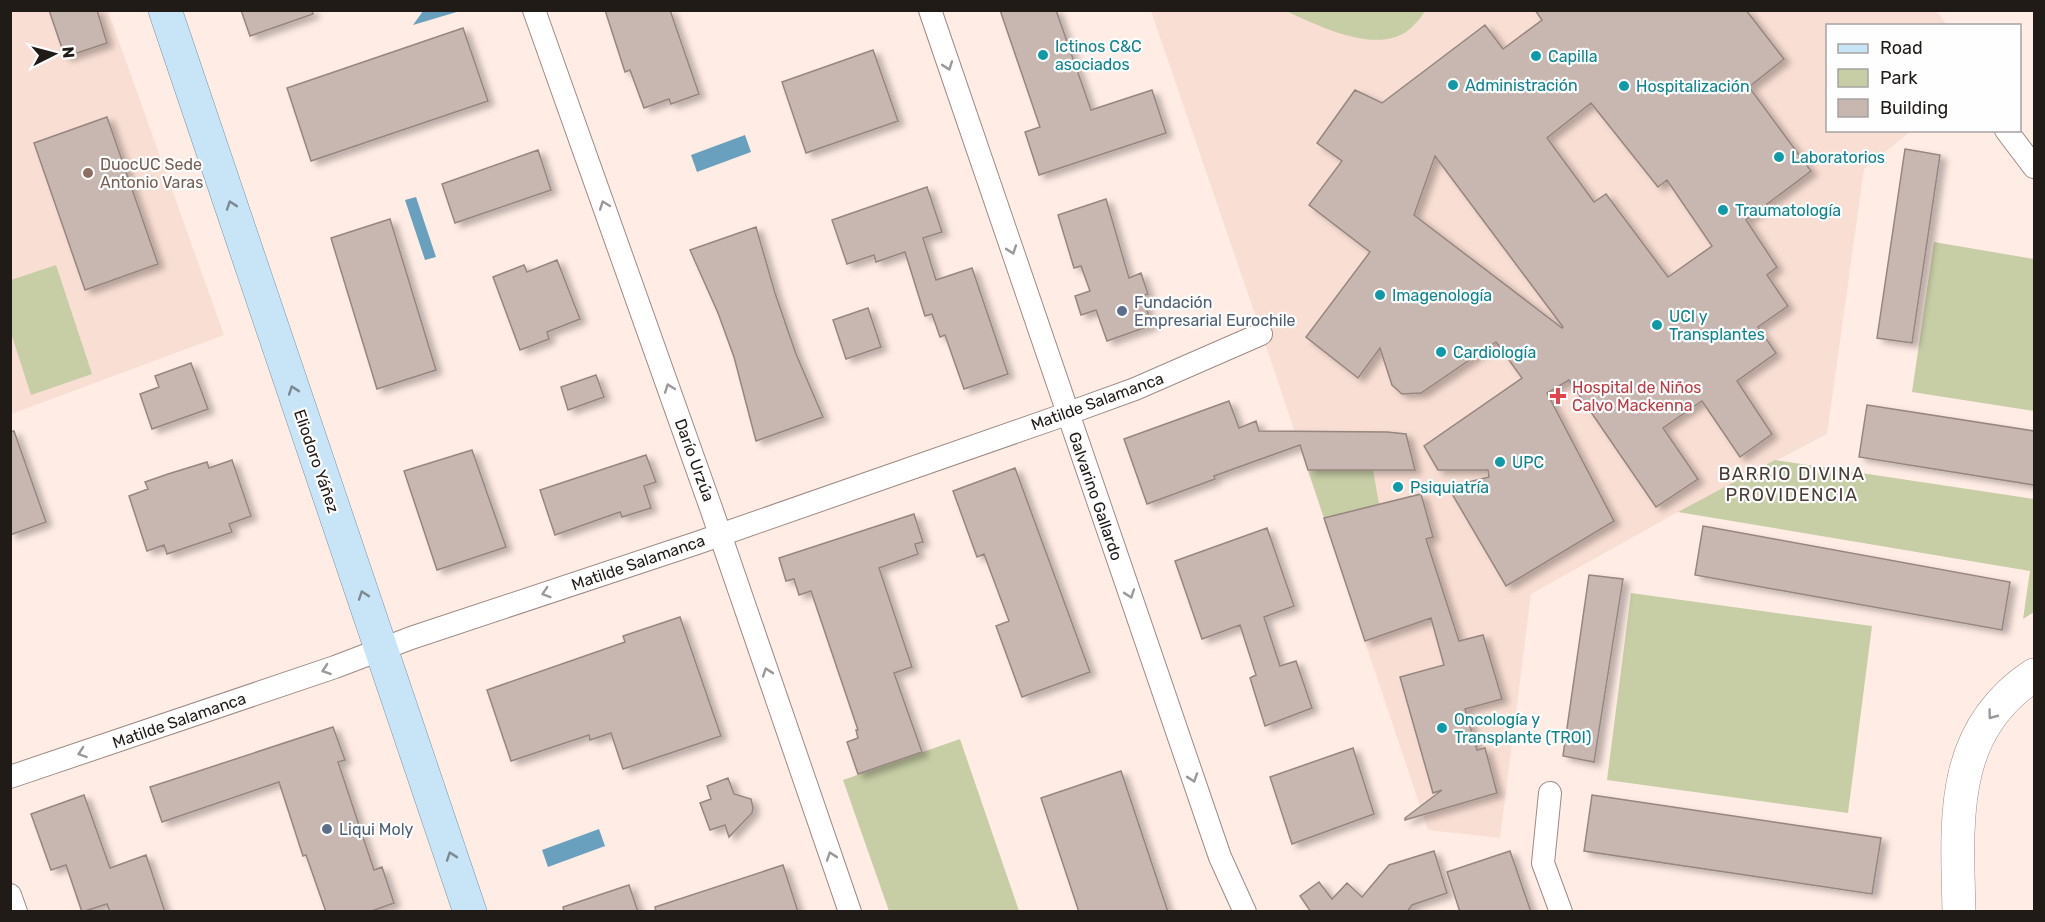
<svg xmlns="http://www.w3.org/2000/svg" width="2045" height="922" viewBox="0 0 2045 922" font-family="Rubik,sans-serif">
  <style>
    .built { fill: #f9ded3 }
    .green { fill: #c7cda5 }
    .water { fill: #69a0bd }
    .building { fill: #c8b7b0; stroke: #96867f; stroke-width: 1.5; fill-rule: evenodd; filter: url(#shadow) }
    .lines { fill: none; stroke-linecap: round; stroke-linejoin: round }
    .street-casing { stroke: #9c8b84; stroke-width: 24 }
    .secondary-casing { stroke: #9c8b84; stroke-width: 34 }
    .primary-casing { stroke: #7693a7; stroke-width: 34 }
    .street { stroke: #fff; stroke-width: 22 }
    .secondary { stroke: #fff; stroke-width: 33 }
    .primary { stroke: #c8e5f8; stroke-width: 33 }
    .oneway { stroke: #9b9897 }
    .oneway2 { stroke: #7d8a93 }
    .culture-dot { fill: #0f9aa8; stroke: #fefefe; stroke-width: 2 }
    .education-dot { fill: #8d6e63; stroke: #fefefe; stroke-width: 2 }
    .service-dot { fill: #5c6f8a; stroke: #fefefe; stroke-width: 2 }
    .health-dot { fill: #e0444e; stroke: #fefefe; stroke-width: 2 }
    .labels { text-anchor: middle; stroke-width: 4.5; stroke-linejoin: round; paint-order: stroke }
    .culture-label { font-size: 16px; fill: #0d838f; stroke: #fefefe; text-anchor: start }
    .education-label { font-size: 16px; fill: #785e54; stroke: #fefefe; text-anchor: start }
    .service-label { font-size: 16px; fill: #4e5e75; stroke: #fefefe; text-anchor: start }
    .health-label { font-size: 16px; fill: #be3a42; stroke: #fefefe; text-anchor: start }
    .street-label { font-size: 16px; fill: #211b18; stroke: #fefefe }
    .neighbourhood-label { font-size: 18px; letter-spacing: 1.5px; fill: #4a3b35; stroke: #fefefe }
  </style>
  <defs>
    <filter id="shadow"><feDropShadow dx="6" dy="4" stdDeviation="3" flood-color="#0004"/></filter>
  </defs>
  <rect width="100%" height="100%" fill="#ffece5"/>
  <path class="built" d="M1936,10L1947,25L1828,26V130L1911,131L1864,169L1827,434L1678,512L1531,594L1500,838L1428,830L1271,361L1151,11Z
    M11,11H108L224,335L11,414Z"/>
  <path class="green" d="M1286,11L1425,10V11C1422,16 1418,21 1414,25C1383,59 1319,26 1286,11Z
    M1934,242L2034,259V411L1912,392Z
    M56,265L92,374L31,395L11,333V280Z
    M1775,460L2034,499V612L2023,619L2030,571L1678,512Z
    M1308,470H1373L1379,504L1324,518Z
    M1631,593L1872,626L1848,813L1607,780Z
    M960,739L1019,911H889L843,780Z"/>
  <path class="water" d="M423,11V10L460,11L413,25Z
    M745,135L751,152L697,172L691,155Z
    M416,197L436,257L425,260L405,200Z
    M599,829L605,846L548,867L542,850Z"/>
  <path class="building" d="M49,10H97L107,43L65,57Z
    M241,10H312L313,14L250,36Z
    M605,10H670L699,94L671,104L669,99L644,108L630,70L625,72Z
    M1000,10H1056L1091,110L1152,90L1166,133L1039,175L1025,132L1040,127Z
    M1535,10H1746L1784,59L1749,87L1811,171L1746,220L1777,267L1767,275L1788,306L1758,327L1776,353L1737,381L1772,434L1740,457L1702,401L1663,428L1698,479L1656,507L1569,380L1547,393L1614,521L1506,586L1448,487L1489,477L1488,470H1438L1424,446L1522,378L1496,342L1421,393L1402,394L1392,385L1380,348L1358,378L1306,337L1370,252L1309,205L1342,161L1317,143L1355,90L1382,103L1485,25L1503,49L1542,20ZM1591,103L1658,187L1667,180L1712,246L1668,277L1606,194L1594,202L1547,138ZM1435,156L1563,327L1562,328L1414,215Z
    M463,28L488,101L311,161L287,88Z
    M873,50L898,121L806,153L782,82Z
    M107,117L158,264L85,290L34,143Z
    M1905,149L1940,155L1912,343L1877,338Z
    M538,150L551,190L455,223L442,184Z
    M927,187L942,232L923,238L936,280L972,268L1008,374L964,389L945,335L940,337L932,314L925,316L905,252L876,262L874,255L847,264L832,220Z
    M1106,199L1129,278L1141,273L1148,294L1142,296L1152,325L1107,341L1096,310L1081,315L1075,296L1090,291L1081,266L1074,268L1058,215Z
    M390,219L436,370L377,389L331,238Z
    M756,227L775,293L796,354L823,417L756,441L734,357L718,313L690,250Z
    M557,260L580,319L547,332L549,339L520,350L493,277L524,265L527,272Z
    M868,308L881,347L846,359L833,320Z
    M191,363L208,409L152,429L140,394L159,387L155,376Z
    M596,375L604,397L568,410L561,387Z
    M1229,401L1239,428L1256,421L1259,431L1387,432L1406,434L1415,470H1308L1300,445L1214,476L1215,479L1147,504L1124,439Z
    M1867,405L2034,431V485L1859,457Z
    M14,431L46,522L10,535V432Z
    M472,450L506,547L437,570L404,471Z
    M646,455L656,482L644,486L651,508L622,517L620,512L555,535L540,490Z
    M232,460L251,516L229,524L232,532L167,554L164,545L147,551L129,496L148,489L145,482L168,474L207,462L209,468Z
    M1015,468L1090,672L1022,697L996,626L1009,621L984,554L977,557L953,491Z
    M1421,494L1433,537L1426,539L1459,641L1483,635L1502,699L1465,709L1477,750L1485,748L1497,793L1405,820V818L1442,790L1433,793L1400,677L1444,665L1431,618L1365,641L1324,518Z
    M914,514L923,542L915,544L918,554L879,568L912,667L894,673L922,752L858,774L847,742L858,738L856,730H858L811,591L799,595L794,579L786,581L779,558Z
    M1703,526L2010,582L2002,630L1695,575Z
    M1267,528L1294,606L1264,617L1280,666L1296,661L1312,708L1265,726L1250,678L1256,675L1240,625L1202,639L1175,561Z
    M1589,575L1623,579L1594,762L1563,756Z
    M680,617L721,736L623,769L611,733L590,740L589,735L511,761L487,690L625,642L623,636Z
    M333,727L345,760L338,762L374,870L382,867L394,903L369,912H326L306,855L303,856L279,782L162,822L150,787Z
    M1353,748L1374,814L1292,844L1270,777Z
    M1121,771L1168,912H1079L1041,798Z
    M728,778L734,794L751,799L753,808L752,813L729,837L725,825L710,830L700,803L711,799L707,786Z
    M84,795L110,868L146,855L165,912H110L107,904L82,912L66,865L51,870L31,814Z
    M1592,795L1881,838L1872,894L1584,851Z
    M1434,851L1447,893L1412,905L1407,912H1311L1300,896L1319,882L1332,899L1347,883L1362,897L1389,865Z
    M1510,851L1531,912H1460L1447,872Z
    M783,865L798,912H656L655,907Z
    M629,885L638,912H564L563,907Z"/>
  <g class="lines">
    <g class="street-casing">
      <path id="street" d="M534,10L711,508L850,912
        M930,10L1220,857L1245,912
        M2006,130L2034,167
        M10,777L335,667L411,638L697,543L1055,418L1135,389L1261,334
        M1550,793L1543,863L1561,912
        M10,895L16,912"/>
    </g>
    <g class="secondary-casing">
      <path id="secondary" d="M1959,912C1957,821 1948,732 2034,675"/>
    </g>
    <g class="primary-casing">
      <path id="primary" d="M165,10L470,912"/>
    </g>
    <use href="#street" class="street"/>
    <use href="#secondary" class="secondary"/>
    <use href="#primary" class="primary"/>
  </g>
  <defs><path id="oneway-chevron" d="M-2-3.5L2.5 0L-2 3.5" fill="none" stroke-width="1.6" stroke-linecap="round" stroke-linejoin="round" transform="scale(1.5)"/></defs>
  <g class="oneway">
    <use href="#oneway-chevron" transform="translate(948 66) rotate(71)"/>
    <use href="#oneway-chevron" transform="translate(604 205) rotate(-110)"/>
    <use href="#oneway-chevron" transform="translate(1012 250) rotate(71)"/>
    <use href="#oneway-chevron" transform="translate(669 388) rotate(-110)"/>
    <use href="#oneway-chevron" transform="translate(546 593) rotate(162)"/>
    <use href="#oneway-chevron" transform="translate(1130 594) rotate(71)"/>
    <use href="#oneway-chevron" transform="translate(326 670) rotate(161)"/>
    <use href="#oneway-chevron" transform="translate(767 672) rotate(-109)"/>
    <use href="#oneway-chevron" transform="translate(1992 715) rotate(127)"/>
    <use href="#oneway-chevron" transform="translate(82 753) rotate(161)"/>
    <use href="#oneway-chevron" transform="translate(1193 778) rotate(71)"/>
    <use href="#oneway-chevron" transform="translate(831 856) rotate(-109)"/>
  </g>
  <g class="oneway2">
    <use href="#oneway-chevron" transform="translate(231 205) rotate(-109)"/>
    <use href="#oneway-chevron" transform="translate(293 390) rotate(-109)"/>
    <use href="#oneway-chevron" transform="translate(363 595) rotate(-109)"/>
    <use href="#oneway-chevron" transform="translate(451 856) rotate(-109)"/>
  </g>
  <g class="culture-dot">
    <circle cx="1043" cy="55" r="6"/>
    <circle cx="1536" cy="56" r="6"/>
    <circle cx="1453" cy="85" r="6"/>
    <circle cx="1624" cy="86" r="6"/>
    <circle cx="1779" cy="157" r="6"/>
    <circle cx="1723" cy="210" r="6"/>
    <circle cx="1380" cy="295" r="6"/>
    <circle cx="1657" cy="325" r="6"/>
    <circle cx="1441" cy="352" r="6"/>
    <circle cx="1500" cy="462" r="6"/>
    <circle cx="1398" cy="487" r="6"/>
    <circle cx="1442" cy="728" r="6"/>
  </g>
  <circle class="education-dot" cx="88" cy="173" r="6"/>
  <g class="service-dot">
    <circle cx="1122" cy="311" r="6"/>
    <circle cx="327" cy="829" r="6"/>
  </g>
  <path class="health-dot" d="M1555 387h6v6h6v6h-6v6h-6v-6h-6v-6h6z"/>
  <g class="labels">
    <g class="culture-label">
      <text x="1055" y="52">Ictinos C&amp;C<tspan x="1055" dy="18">asociados</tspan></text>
      <text x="1548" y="62">Capilla</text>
      <text x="1465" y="91">Administración</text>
      <text x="1636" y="92">Hospitalización</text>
      <text x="1791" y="163">Laboratorios</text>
      <text x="1735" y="216">Traumatología</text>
      <text x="1392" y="301">Imagenología</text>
      <text x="1669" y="322">UCI y<tspan x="1669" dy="18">Transplantes</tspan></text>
      <text x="1453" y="358">Cardiología</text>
      <text x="1512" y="468">UPC</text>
      <text x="1410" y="493">Psiquiatría</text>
      <text x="1454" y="725">Oncología y<tspan x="1454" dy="18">Transplante (TROI)</tspan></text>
    </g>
    <g class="education-label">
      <text x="100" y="170">DuocUC Sede<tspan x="100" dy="18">Antonio Varas</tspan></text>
    </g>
    <g class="service-label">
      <text x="1134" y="308">Fundación<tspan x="1134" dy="18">Empresarial Eurochile</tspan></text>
      <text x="339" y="835">Liqui Moly</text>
    </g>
    <g class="health-label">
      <text x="1572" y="393">Hospital de Niños<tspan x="1572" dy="18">Calvo Mackenna</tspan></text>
    </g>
    <g class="street-label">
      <text transform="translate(1097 401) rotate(-20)" y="6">Matilde Salamanca</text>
      <text transform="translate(695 460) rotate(70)" y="6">Darío Urzúa</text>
      <text transform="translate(317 461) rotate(71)" y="6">Eliodoro Yáñez</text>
      <text transform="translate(1096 496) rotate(71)" y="6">Galvarino Gallardo</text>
      <text transform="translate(638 562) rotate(-19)" y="6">Matilde Salamanca</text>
      <text transform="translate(179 720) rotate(-19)" y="6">Matilde Salamanca</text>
    </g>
    <g class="neighbourhood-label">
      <text x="1792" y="480">BARRIO DIVINA<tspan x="1792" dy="21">PROVIDENCIA</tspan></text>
    </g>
  </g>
  <rect width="2045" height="922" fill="none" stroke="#211b18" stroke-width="24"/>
  <rect x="1826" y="24" width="195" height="108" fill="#fefefe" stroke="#a6a3a2" stroke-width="1.5"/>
  <rect x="1838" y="44" width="30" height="9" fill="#c8e5f8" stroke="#a6a3a2" stroke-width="1.5"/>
  <text x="1880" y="54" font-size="18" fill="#211b18">Road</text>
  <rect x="1838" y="69" width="30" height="18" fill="#c7cda5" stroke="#a6a3a2" stroke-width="1.5"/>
  <text x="1880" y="84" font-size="18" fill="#211b18">Park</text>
  <rect x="1838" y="99" width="30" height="18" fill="#c8b7b0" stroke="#a6a3a2" stroke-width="1.5"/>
  <text x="1880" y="114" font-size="18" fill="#211b18">Building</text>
  <g transform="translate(54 54) rotate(84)" stroke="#fefefe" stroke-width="4.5" paint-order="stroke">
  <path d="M0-4.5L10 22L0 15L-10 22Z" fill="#211b18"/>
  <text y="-9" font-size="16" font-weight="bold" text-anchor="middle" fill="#211b18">N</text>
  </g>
</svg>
